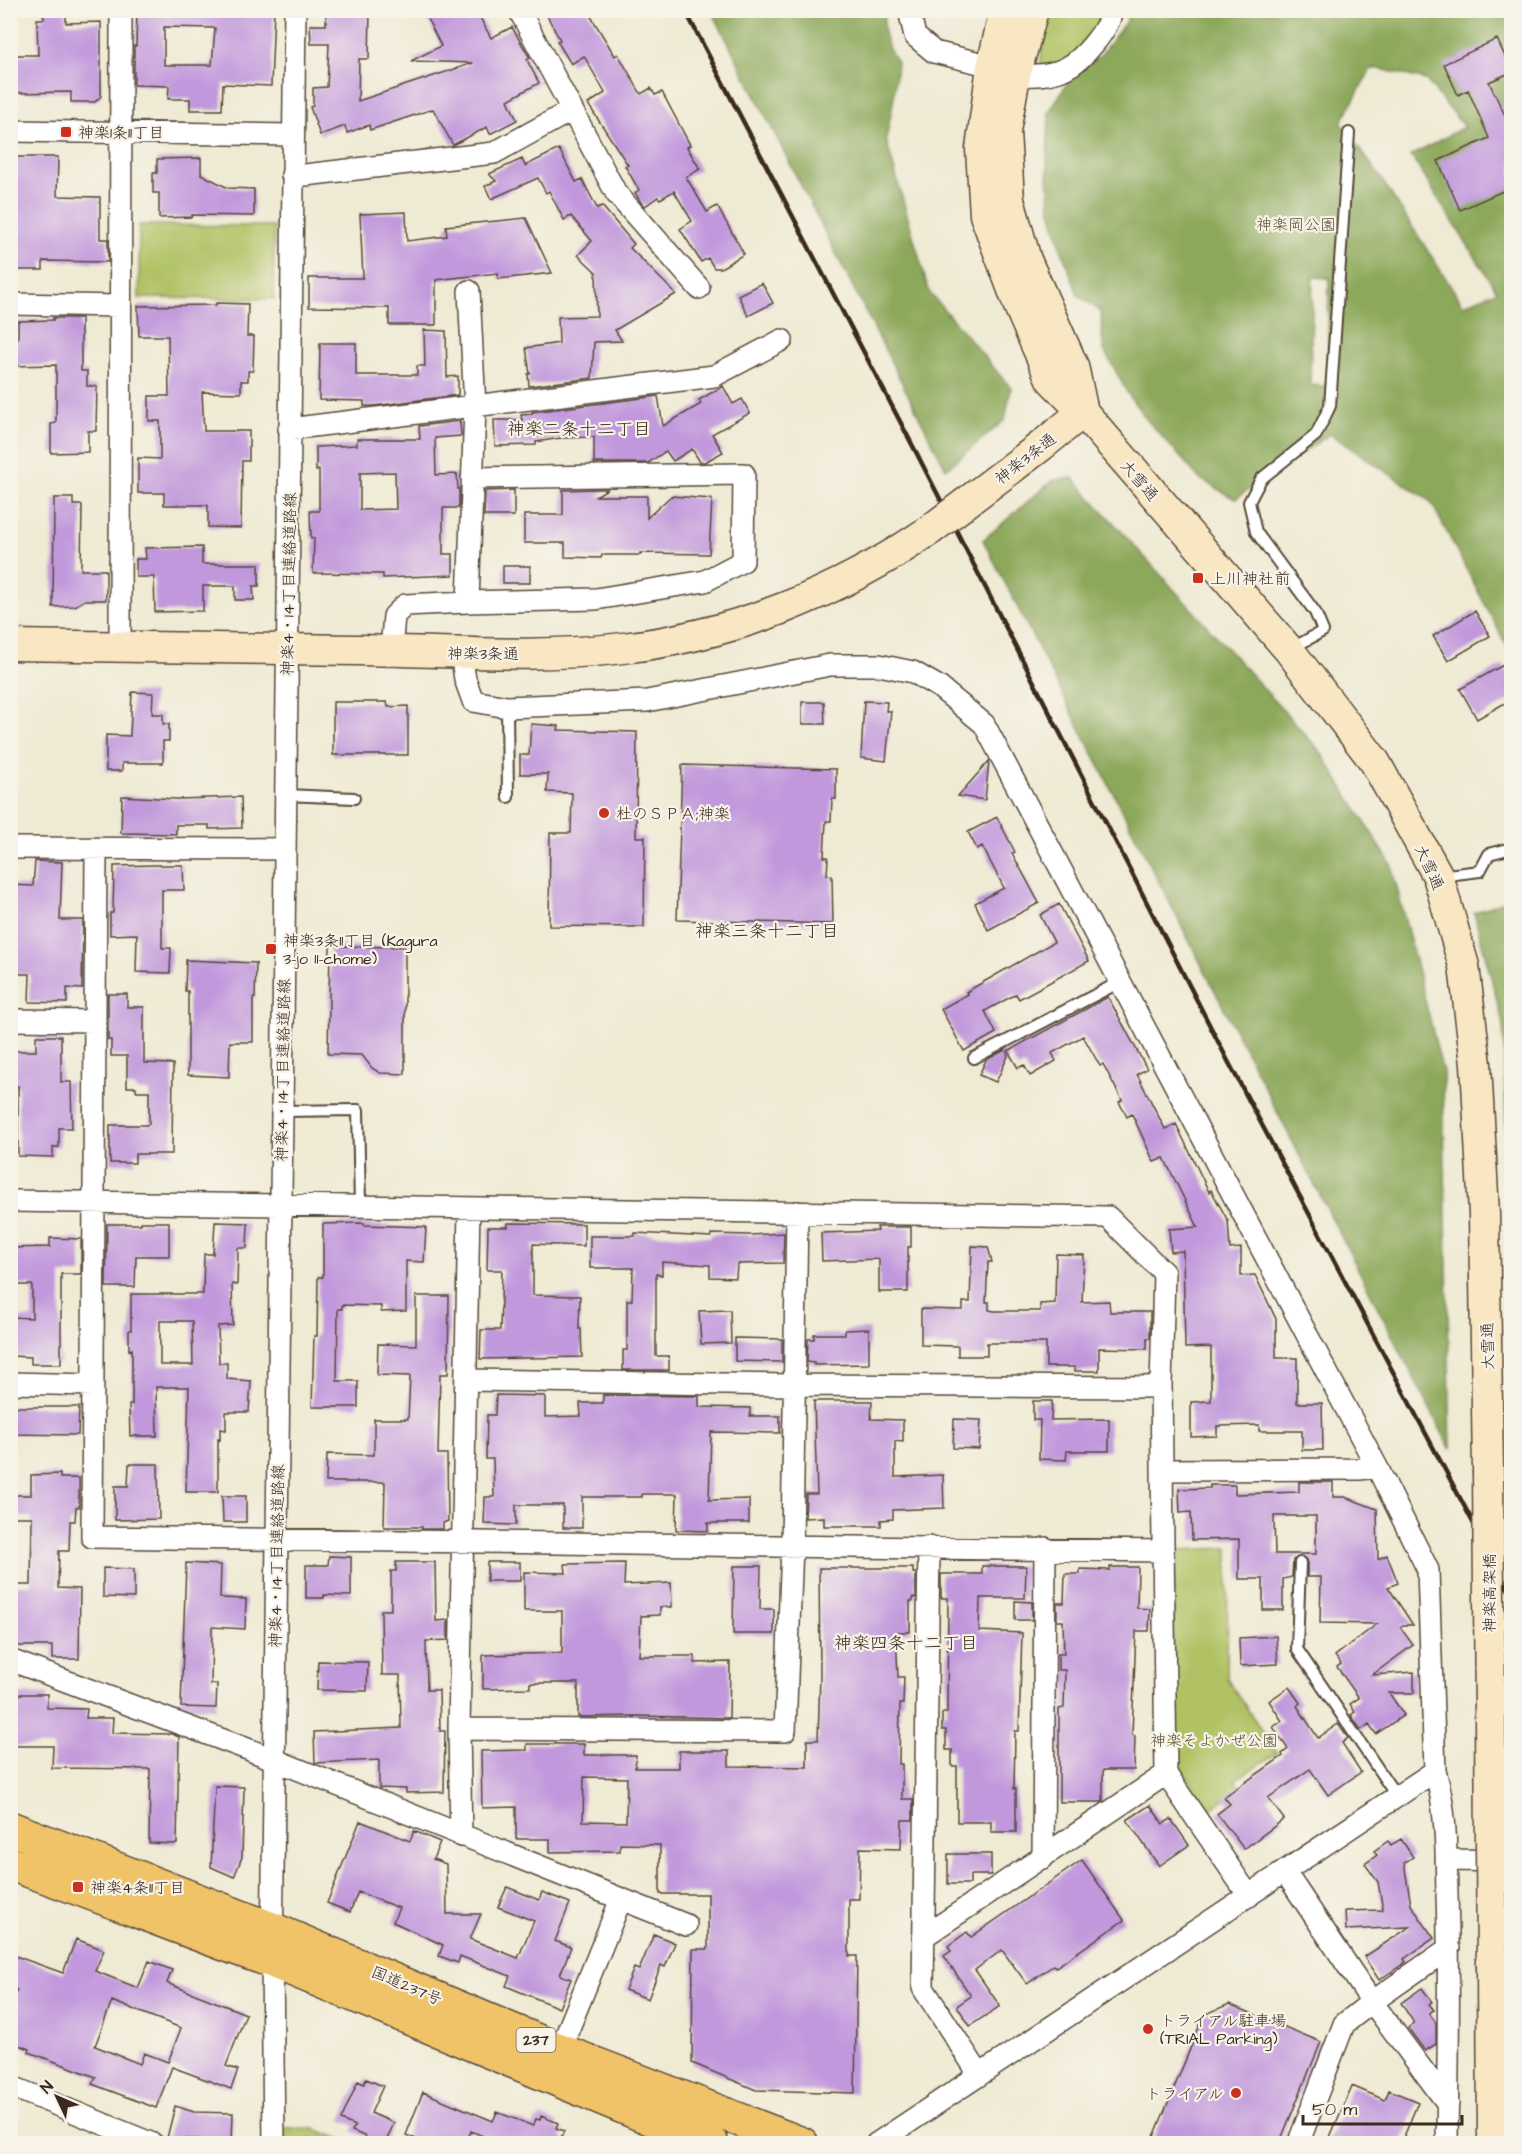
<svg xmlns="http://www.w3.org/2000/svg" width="1522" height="2154" viewBox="0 0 1522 2154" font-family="'Architects Daughter','Klee One',sans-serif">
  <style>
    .green { fill: #b1c265; stroke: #767642; stroke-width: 1.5 }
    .forest { fill: #8ca85a; stroke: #64693c; stroke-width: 1.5; fill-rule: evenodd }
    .building { fill: #c198dc; fill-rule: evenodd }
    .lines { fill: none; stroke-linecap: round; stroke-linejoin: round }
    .lane-casing { stroke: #564739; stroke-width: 14 }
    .street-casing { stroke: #564739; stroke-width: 24 }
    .secondary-casing { stroke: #564739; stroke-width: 33 }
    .highway-casing { stroke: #564739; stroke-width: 36 }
    .lane { stroke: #fff; stroke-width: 10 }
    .street { stroke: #fff; stroke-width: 21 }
    .secondary { stroke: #f9e7c3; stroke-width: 30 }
    .highway { stroke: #f1c369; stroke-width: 33 }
    .rail { stroke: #3b2a1e; stroke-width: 4.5 }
    .secondary-bridge-casing { stroke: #564739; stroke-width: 33; stroke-linecap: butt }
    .secondary-bridge { stroke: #f9e7c3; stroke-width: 30 }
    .poi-dot { fill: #c8321e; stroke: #f7f3e8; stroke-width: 2 }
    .labels { text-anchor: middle; stroke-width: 4.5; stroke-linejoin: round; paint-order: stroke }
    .shield { fill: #f7f3e8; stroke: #73665b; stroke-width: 1.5 }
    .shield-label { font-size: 15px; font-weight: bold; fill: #3b2a1e }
    .poi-label { font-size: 16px; fill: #3b2a1e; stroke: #f7f3e8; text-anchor: start }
    .park-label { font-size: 16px; fill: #585030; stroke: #f7f3e8 }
    .street-label { font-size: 16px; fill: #3b2a1e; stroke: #f7f3e8 }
    .neighbourhood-label { font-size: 18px; fill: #3b2a1e; stroke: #f7f3e8 }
  </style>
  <rect width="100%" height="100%" fill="#f7f3e8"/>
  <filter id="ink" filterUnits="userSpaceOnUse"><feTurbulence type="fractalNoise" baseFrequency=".0167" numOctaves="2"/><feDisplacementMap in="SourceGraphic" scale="12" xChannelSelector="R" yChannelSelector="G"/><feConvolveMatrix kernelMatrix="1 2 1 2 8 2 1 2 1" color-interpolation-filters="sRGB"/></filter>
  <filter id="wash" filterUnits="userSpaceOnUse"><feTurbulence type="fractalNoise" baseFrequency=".008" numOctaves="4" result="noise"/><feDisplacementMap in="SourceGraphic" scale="24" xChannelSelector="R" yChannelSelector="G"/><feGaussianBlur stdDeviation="1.35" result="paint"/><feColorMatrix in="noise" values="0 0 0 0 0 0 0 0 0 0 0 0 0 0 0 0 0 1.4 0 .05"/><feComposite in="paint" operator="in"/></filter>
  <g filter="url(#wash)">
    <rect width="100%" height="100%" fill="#efead3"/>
    <path class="green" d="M1049,11H1112L1090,49L1040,75L1043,30Z
      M139,225L274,226V299L139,298Z
      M1228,1548L1227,1679L1277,1753L1235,1780L1240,1789L1209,1810L1171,1754L1175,1550Z
      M312,2128L351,2143L282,2144L283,2129Z"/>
    <path class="forest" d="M712,11H884V33L889,49L897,62L894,97L886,140L929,292L1011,388L1005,420L946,469Z
      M1128,11H1511V654L1431,502L1330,434L1235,499L1200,479L1147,420L1128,394L1103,348L1101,312L1078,295L1062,251L1050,207L1047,161L1049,112L1071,77L1100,56L1127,20ZM1371,69H1380L1426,80L1464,127L1411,156L1497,291L1463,305L1376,171L1341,123ZM1313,277L1329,278L1327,386L1310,385Z
      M1073,478L1320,751L1391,864L1443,1072L1451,1450L983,540L1053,480Z
      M1511,898L1512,1191H1508L1503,1023L1474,913Z"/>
    <g id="blocks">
      <path class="building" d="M43,10H66V23L101,22V96L95,102H71V92L14,93V87H10V55H38L37,19H44Z
        M137,10H274L271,86L223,84L222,110H190V99H168L169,86L134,85V46H136ZM164,27L215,28L212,65H164Z
        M326,10H370L369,59H359L358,101L473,63L411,61L441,46L423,10H476L491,38L512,27L530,58L527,60L539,83L508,100L517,120L490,134L487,127L453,145L433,109L370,130L369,125L347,133L345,126L320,135L310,107L313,106V88L327,87L329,44H311L310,25H326Z
        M544,10H587L615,56L618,54L641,94L651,88L655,95L662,92L690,145L687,147L700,169L686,177L707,212L717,206L744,254L721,268H714L708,258L701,262L680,229L692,221L674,191L660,199L658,197L645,206L642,204L635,193L639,190L625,166L628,165L588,104L605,93L584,56L571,64L557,41L560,40Z
        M1497,39L1512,72L1489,82L1512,130V187L1460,210L1438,161L1489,138L1468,90L1458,95L1444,64Z
        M559,149L576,182L582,179L597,208L602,206L634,244L630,248L676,294L615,330L622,341L594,342L592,378L529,386L528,374H530L526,348L559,343L558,317L597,316L596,272L578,255L592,241L571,216L564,220L549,191L546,193L538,178L491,199L485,186L496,181L489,174L522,159L525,166Z
        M12,157H58L57,196L100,197V239H108V262L43,261V270H10Z
        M201,158V174L228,188L254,189V216L192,215V217L159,218V193H153V173H157V159Z
        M406,212L407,241L447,236L446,226L526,218L552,273L498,279V273L436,280V325H389V308L309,307V278H363L360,214Z
        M762,283L773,303L748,316L738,295Z
        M216,303L248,304L247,336H254L253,371H248V381H241V393L202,392L204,431H249V461H242L241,528L208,527V505H164V493H138V458L160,459V421H149V396H169L168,336H139L138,306L216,305Z
        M53,318H81V371H87V386H97L96,431H88V452L51,453V424L56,423V365L13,366V338H18V321L53,320Z
        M424,330L446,331L447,377L458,376V395L374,406H364V401L319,400L320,343H356V375H417V366H425Z
        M723,386L733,404L742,399L750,413L712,434L723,452L705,462H700L692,449L673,461L666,451L648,463H594V437L561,438L536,442V445L495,446L494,420H522L521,415L532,414V412L658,396L663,426L701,404L699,400Z
        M460,421L461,436L435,438L436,475L457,474L458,489H459V508H443V554H453V575L383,578V574L313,573L314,538H311L310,511H319V470L316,471V447L357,445V439H420L419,426ZM395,472L396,509L360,510V473Z
        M594,489H607L596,496H647V518L671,496L712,499L709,554L640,553V555H602L601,558L565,557V543H524V515H563V490Z
        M514,490V516H484L485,491Z
        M54,498H73V505H82L81,570H106V600H85L75,606L53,607Z
        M202,547V564H259V586H253L254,600H235V586H203V611L155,612L154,577H136V559H146L145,548Z
        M503,566H530V583H503Z
        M1475,611L1490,636L1448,661L1433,636Z
        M1503,665L1512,680V699L1477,719L1460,689Z
        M132,692L153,693L152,714H163V724H169V741H163V763H122V771H106V735L130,736Z
        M864,701L887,702L886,711H891L886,761L861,758Z
        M333,702H387L388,707L408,706V755H333Z
        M802,702H824L825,724H802Z
        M531,724L559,726L558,730L637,732L636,837H645L644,927L549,926L550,833H571L572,793L547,792L548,774H520V755H529Z
        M989,761L985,800L958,796Z
        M682,765L836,769V799H832L831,821H826L824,857H828L827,875L832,876L833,924L677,920Z
        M122,796L177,799L241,797L242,828L209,829V825H176V834L121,833Z
        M997,817L1015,852L1012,853L1039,903L988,930L975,903L1004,888L982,846L977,849L968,832Z
        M35,861L62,862L60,920H83L82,989L67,988V1003L29,1002L30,974H10V885L33,886Z
        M156,865H183L184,890H162V948H171L170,973L136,972L137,934L110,935V913H113L114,866Z
        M1059,904L1089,961L1019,999L1016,994L985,1011L996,1033L964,1051L941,1009L968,994L966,992L1054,942L1040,915Z
        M330,946L405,947V1074L380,1073L372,1068L362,1055L328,1054Z
        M186,960L256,963L255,998H253V1042H230L229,1077L188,1075V991H185Z
        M108,994H127V1007H144V1063L173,1064L172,1154H135V1163H110V1125H146L149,1124V1091H136V1087H127V1056H111V1040H108Z
        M1108,997L1147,1069L1137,1074L1165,1129L1176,1124L1209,1192L1211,1190L1228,1221L1230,1249L1241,1248V1276L1255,1275L1276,1319V1358H1297V1403H1322L1323,1450H1302V1431H1259V1425L1217,1426V1436L1191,1437V1402L1211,1401V1347L1185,1348L1183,1251L1171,1252L1169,1229L1198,1227L1164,1158L1154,1162L1132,1114L1127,1117L1119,1102L1122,1100L1103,1064L1100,1066L1083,1036L1052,1053L1056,1061L1030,1076L1024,1065L1018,1068L1008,1051Z
        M36,1036H61V1082H71L72,1128H59V1147H53V1157L18,1156V1086H10V1051H36Z
        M1005,1050L1008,1056L996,1082L979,1075L986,1060Z
        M141,1222H169V1256H136L135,1287H106L107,1224H141Z
        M215,1222L248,1223L247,1248H238L237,1285L232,1284L233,1325L218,1326L219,1363H227V1379L251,1381L249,1412H226V1430L220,1429V1440L218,1439V1492H186L189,1387H156L157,1436H130L129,1405H132V1349L129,1350V1330H131V1294H203L204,1254H213ZM160,1321H192L193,1365H160Z
        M364,1223V1225L426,1227L424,1262L406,1261V1311L381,1312V1306L342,1305V1309H338L337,1381H358V1407H312L314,1336H317L318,1277H323V1224Z
        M508,1223L584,1224V1246L533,1244V1295L580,1296L579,1329H581L582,1357L480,1359L481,1330H500L502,1270H487L488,1227H508Z
        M877,1227H911V1247H908V1292H879V1259L822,1261L821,1233L878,1231Z
        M635,1233L711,1237V1234L751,1235L784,1233L783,1263L737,1264L736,1278L710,1277V1265L662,1262V1275L656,1274V1356H669V1370H623V1350H627V1300H632L633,1268H590V1236H635Z
        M50,1238L81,1239V1274H61V1364H31V1357L10,1356V1317L32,1318V1285H10V1248L50,1247Z
        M972,1246L988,1247L992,1262H988L986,1302H989V1310L994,1311H1040V1304L1055,1303L1056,1254L1084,1255L1082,1302L1109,1301L1110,1312H1150V1338H1147V1349L1099,1348V1371H1075V1367H1046V1343H987V1356H958V1346L921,1345V1309L963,1310V1302H970Z
        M416,1296H449L448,1374H440L438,1454H447L448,1521L443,1523V1529H422V1527H384L385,1482H326L327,1454L374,1455V1419H408L410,1376L377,1375L378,1344L416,1345Z
        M730,1310L731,1343L701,1344L699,1311Z
        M869,1329V1364L814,1365V1363L807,1362L808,1339H814V1334H845V1330Z
        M735,1338L782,1339V1362L735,1361Z
        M496,1395L545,1396V1417L581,1416L580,1403H603V1395L699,1396V1407L750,1408V1416H780V1433L711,1432L709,1500L749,1499V1523H708V1531L676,1530L677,1494H642V1497H582V1528H563V1505H516V1525L484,1524L485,1497H494L493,1459H486L487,1415H495Z
        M814,1401H872L871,1419L903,1420V1442L895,1441V1477L943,1475L944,1508L893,1510V1519L881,1520V1526H824V1517L805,1518L806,1494H817Z
        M1033,1401H1052L1051,1420L1109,1419V1451H1067L1066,1460L1039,1459L1040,1420H1033Z
        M10,1407H79L78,1435L10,1434Z
        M954,1419L981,1420L979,1449L953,1448Z
        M129,1464H158L159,1519L115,1520V1486H128Z
        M60,1474V1478H79V1507H76L75,1521H70L69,1551H59L58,1588L80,1589L79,1659H52V1646H10V1585H31L32,1517H10V1495H31V1475Z
        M1299,1482H1333V1497H1345L1377,1509L1378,1559L1387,1555L1398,1583L1388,1587L1413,1625H1403L1400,1627L1413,1645L1372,1675L1414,1672V1693H1389L1404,1715L1376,1734L1369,1724L1361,1730L1351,1715L1355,1712L1350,1704L1359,1698L1337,1667L1341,1664L1335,1656L1377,1624L1320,1623L1321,1577H1307V1560L1301,1556L1293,1560L1292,1577L1283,1579V1610H1263V1579H1239V1539L1192,1540L1191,1512L1180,1513L1179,1489L1210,1488V1485H1235V1494L1299,1492ZM1274,1516H1316V1554H1275Z
        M222,1496H246V1522H223Z
        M329,1556L351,1557V1596L324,1595V1598H306V1565H328Z
        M396,1562H435L436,1621L448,1620V1640L426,1641L427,1690H439L440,1731H445L444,1792L406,1793V1789L379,1788V1760L315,1763L314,1732L401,1728L400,1675H382L381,1610H391V1571H396Z
        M487,1562H520V1581H487Z
        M186,1563L221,1565L220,1598L246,1599L245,1629L212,1627L211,1684H217L216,1708L181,1707Z
        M625,1563L624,1585L671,1583L672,1607H660V1615L641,1616L639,1656H695V1663L730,1662L729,1718L636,1716L578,1717V1683H530V1688L483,1689V1655L562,1653V1611H524V1572L566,1573L565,1564Z
        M734,1566H761L760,1609H774V1634H733Z
        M982,1566H1026L1025,1598H980L979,1631L1022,1633L1019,1731H1015L1014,1789H1016V1832H991V1822H957V1766H952V1750H946V1730H942V1713H947L948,1598H941V1574H982Z
        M1110,1567H1138L1137,1608L1150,1609L1149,1631H1136L1132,1735L1135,1736L1134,1770H1103V1801L1101,1802H1059V1709L1064,1708L1065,1670H1058V1654H1064L1063,1621H1057V1603H1064L1065,1574H1080V1569L1110,1570Z
        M103,1568L134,1569V1598L103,1597Z
        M819,1568H913V1573H916V1598L913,1597V1601H910V1632H896L898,1677H904L903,1704H900L899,1764H902V1799H913V1820H902L901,1849L860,1848L859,1899H849V1956H857L855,2093L756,2090L692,2063L693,1949H708V1894H660V1845L620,1844V1851L550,1852V1839H516V1807L482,1808L481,1751L527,1750V1744H584V1755H636L635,1768H679V1751H729V1766L807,1767V1740H818L820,1673ZM584,1777L627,1778L626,1822L583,1821Z
        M1015,1601L1032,1602V1620H1015Z
        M1276,1636L1278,1664L1240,1666L1239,1638Z
        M318,1661L368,1662L367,1691L317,1690Z
        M1289,1687L1300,1703L1297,1706L1318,1738L1338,1724L1348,1738L1342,1743L1361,1772L1328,1795L1310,1769L1268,1798L1284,1819L1244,1849L1217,1814L1230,1804L1224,1797L1283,1756L1282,1754L1288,1749L1273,1727L1282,1721L1269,1701Z
        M15,1694H47V1708L87,1709L86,1718H113L112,1733L172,1734L179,1737L177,1844L149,1843L150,1769L52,1768L53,1746H10V1726H15Z
        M215,1786L244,1787L242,1857L234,1877L211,1867Z
        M1150,1805L1163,1824L1171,1819L1189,1845L1159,1866L1127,1820Z
        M360,1821L410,1841L414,1831L440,1842L433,1859L446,1864L447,1914H481L470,1939L518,1958L534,1921L498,1907L507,1887L539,1900L542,1892L570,1903L555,1941L571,1947L560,1975L571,1979L559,2008L506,1986L510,1976L460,1956L458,1963L439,1956L443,1945L393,1922L399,1908L358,1892L350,1912L327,1903Z
        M1401,1839L1413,1857L1404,1863L1411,1905L1434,1938L1404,1959L1406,1962L1379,1980L1364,1957L1410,1927L1346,1930L1345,1911L1383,1910L1378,1882L1365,1864L1377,1855L1374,1851L1388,1841L1391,1845Z
        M948,1854H991V1875H970V1884H948Z
        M1082,1860L1124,1920L1056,1967L1054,1965L1027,1984L1002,1950L975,1970L1000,2006L970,2026L957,2006L971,1996L944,1956L951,1951L948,1946L967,1932L971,1937Z
        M654,1934L675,1943L665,1967L661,1965L648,1999L625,1990L634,1968L639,1970Z
        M76,1939L104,1950L95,1971L138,1988L149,1961L172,1970L167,1983L246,2014L226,2066L238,2070L231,2089L172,2067L156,2108L92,2084L96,2077L29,2052L30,2049L10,2042V2006L17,1990L10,1988V1954L63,1973ZM112,2001L181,2028L168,2062L144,2053L140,2064L95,2046Z
        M1422,1988L1432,2002L1429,2004L1434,2010L1429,2013L1436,2023V2044L1425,2051L1408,2028L1414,2023L1401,2003Z
        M1229,2004L1321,2042L1279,2144H1151L1204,2015Z
        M366,2079L383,2086L371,2113L394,2123L385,2144H376L365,2139L366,2137L352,2131L355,2126L341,2120L358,2081L364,2084Z
        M1352,2086L1385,2100L1389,2090L1418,2102L1401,2144H1327Z
        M423,2092L493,2121L497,2112L533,2126L536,2119L540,2120L541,2116L558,2123L556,2128L564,2131L561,2138L573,2144H502L471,2131L466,2144H428L406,2135Z
        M175,2106L194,2112L233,2113L232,2141L167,2138Z"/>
    </g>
  </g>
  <g filter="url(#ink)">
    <use href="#blocks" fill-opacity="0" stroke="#564739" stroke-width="1.5"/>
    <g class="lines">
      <g class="lane-casing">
        <path id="lane" d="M1289,650L1323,631L1315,612L1256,532L1249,502L1261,479L1316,435L1330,406L1349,133
          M507,707L508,797
          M286,795L354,798
          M1439,876L1480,871L1489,854L1512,848
          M974,1058L1120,982
          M282,1111L358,1110L360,1206
          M1300,1563L1297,1649L1397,1797"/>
      </g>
      <g class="street-casing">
        <path id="street" d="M519,10L616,193L699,288
          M909,10L915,36L934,52L992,66
          M1015,76C1031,75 1051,76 1066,68C1083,60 1109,29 1112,10
          M10,131L292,135
          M292,175H305L494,153L572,110
          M10,304L120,306
          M289,429L714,376L782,340
          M468,602L475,407L469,291
          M120,647L121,10
          M391,650L394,616L405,605L468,602L596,599L705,581L743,561L744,474L472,478
          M461,653L465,679L473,701L507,707L647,701L830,665H879L913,672L939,687L984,724L1377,1467L1428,1570L1435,1771C1447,1810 1446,1854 1447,1895C1450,1977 1448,2061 1447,2144
          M10,848L285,849
          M96,849L92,1537L1163,1551
          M10,1020L95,1021
          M10,1201L1108,1217L1164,1273L1161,1387L1166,1774L1249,1896
          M467,1380L794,1385L1161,1387
          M10,1383L93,1385
          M1163,1470L1359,1469L1377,1467
          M929,1547L923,1988L979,2074
          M10,1660L250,1750L686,1925
          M459,1729L785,1731L792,1545L797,1212
          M461,1836L459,1729L469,1208
          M1043,1858L1045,1548
          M1446,1860L1512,1861
          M1285,1872L1372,2002L1448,2104
          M923,1937L1166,1774
          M556,2060L621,1899
          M10,2086L153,2144
          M274,2144L272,1961L295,10
          M876,2144L1435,1771
          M1298,2144L1344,2024L1372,2002L1449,1948"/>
      </g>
      <g class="secondary-casing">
        <path id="secondary" d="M1005,10L992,66L981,149L985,215L1019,306L1051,379L1083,412L1289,650L1375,762L1438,876L1464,966L1476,1064L1484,1214L1488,1471
          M1033,10L1015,76L1005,131L1009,200L1026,260L1073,366L1083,412
          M967,502L1041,446L1083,412
          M10,645C126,647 242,648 357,650C446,651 535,659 623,648C734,635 839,593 930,530
          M1492,1968L1493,2144"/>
      </g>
      <g class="highway-casing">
        <path id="highway" d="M10,1828L272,1929L559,2050L802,2144
          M10,1864C99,1894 184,1931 272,1961L712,2144"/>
      </g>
      <use href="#lane" class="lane"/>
      <use href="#street" class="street"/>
      <use href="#secondary" class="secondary"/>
      <use href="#highway" class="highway"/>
      <path class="rail" d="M685,10L916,452L1228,1061L1512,1596"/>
      <g class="secondary-bridge-casing">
        <path id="secondary-bridge" d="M930,530L967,502
          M1488,1471L1492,1968"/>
      </g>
      <use href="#secondary-bridge" class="secondary-bridge"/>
    </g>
  </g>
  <g class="poi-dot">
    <rect x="60" y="126" width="12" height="12" rx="3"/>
    <rect x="1192" y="572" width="12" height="12" rx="3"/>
    <circle cx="604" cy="813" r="6"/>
    <rect x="265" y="943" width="12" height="12" rx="3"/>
    <rect x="72" y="1881" width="12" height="12" rx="3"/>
    <circle cx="1148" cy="2029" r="6"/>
    <circle cx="1236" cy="2093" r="6"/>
  </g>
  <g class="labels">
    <rect class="shield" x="516.5" y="2028" width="39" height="24" rx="4.5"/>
    <g class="shield-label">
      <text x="536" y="2045">237</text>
    </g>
    <g class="poi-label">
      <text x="78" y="138">神楽1条11丁目</text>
      <text x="1210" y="584">上川神社前</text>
      <text x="616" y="819">杜のＳＰＡ;神楽</text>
      <text x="283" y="946">神楽3条11丁目 (Kagura<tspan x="283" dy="18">3-jo 11-chome)</tspan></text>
      <text x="90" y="1893">神楽4条11丁目</text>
      <text x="1160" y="2026">トライアル駐車場<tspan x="1160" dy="18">(TRIAL Parking)</tspan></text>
      <text x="1224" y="2099" text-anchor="end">トライアル</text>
    </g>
    <g class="park-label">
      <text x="1296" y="230">神楽岡公園</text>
      <text x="1214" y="1746">神楽そよかぜ公園</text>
    </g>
    <g class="street-label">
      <text transform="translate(1025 458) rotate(-38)" y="6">神楽3条通</text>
      <text transform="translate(1140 480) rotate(49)" y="6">大雪通</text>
      <text transform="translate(288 584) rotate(-89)" y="6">神楽4・14丁目連絡道路線</text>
      <text x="483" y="659">神楽3条通</text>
      <text transform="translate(1430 867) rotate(65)" y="6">大雪通</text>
      <text transform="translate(282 1070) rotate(-89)" y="6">神楽4・14丁目連絡道路線</text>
      <text transform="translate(1487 1346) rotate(-91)" y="6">大雪通</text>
      <text transform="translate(276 1556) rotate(-89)" y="6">神楽4・14丁目連絡道路線</text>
      <text transform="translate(1489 1593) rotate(-90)" y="6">神楽高架橋</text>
      <text transform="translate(407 1985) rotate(23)" y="6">国道237号</text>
    </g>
    <g class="neighbourhood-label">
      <text x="579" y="435">神楽二条十二丁目</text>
      <text x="767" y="937">神楽三条十二丁目</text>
      <text x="906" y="1649">神楽四条十二丁目</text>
    </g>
  </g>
  <rect width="1522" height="2154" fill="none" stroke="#f7f3e8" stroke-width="36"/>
  <g transform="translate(57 2097) rotate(314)" stroke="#f7f3e8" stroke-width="4.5" paint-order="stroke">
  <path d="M0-4.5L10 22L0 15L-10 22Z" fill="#3b2a1e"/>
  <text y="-9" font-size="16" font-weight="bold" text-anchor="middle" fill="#3b2a1e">N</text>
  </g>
  <path d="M1303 2115v9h159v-9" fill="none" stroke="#3b2a1e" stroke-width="3"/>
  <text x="1312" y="2115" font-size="18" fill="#3b2a1e" stroke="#f7f3e8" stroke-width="4.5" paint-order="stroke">50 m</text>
</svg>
